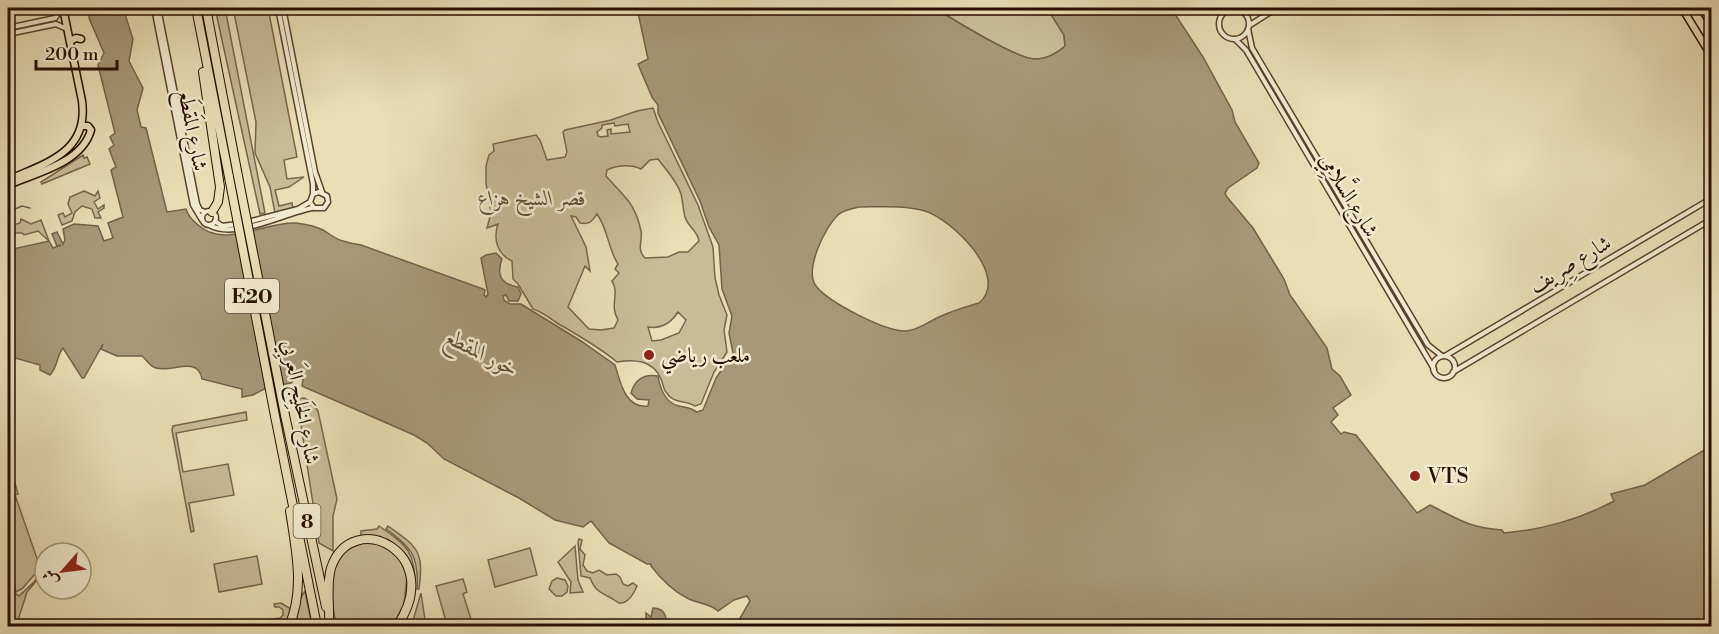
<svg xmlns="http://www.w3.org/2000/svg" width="1719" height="634" viewBox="0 0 1719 634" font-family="'Libre Bodoni',Amiri,serif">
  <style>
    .green { fill: #c8bb97; stroke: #78644c; stroke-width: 1.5; fill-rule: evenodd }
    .water { fill: #a79778; stroke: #746049; stroke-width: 1.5; fill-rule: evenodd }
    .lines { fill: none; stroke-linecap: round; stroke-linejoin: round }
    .stream { stroke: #746049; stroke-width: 1.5 }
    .minor-casing { stroke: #58422f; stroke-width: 7 }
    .major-casing { stroke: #270e02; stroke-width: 9 }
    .highway-casing { stroke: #270e02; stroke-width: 10 }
    .minor { stroke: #f1eacf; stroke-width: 4 }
    .major { stroke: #e9deb5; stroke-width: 6 }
    .highway { stroke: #e9deb5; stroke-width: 8 }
    .highway-bridge-casing { stroke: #270e02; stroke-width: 10; stroke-linecap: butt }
    .highway-bridge { stroke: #e9deb5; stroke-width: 8 }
    .poi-dot { fill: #8f2418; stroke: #f1eacf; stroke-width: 2 }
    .labels { text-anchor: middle; stroke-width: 5; stroke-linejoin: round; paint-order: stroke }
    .shield { fill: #f1eacf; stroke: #645040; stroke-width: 1.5 }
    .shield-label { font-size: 20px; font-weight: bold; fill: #270e02 }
    .street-label { font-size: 21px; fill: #270e02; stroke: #f1eacf }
    .park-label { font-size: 21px; font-style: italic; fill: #5f4b36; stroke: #f1eacf }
    .poi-label { font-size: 21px; fill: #270e02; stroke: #f1eacf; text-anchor: start }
    .water-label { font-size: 22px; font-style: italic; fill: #614c37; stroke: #f1eacf }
  </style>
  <rect width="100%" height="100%" fill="#e9deb5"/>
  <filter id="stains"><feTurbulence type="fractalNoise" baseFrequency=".00333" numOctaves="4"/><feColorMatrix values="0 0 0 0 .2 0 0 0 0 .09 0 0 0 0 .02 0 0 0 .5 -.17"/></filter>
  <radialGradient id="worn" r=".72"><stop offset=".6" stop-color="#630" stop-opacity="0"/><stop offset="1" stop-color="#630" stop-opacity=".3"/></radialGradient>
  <path class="green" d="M215,8H225L265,213L260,214Z
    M233,8H268L297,157L284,160L287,179L304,177L289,187L275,190L279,206L292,203L293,209L275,213L270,187L255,153L256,122Z
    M935,8H1047L1064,35L1065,46C1058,53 1046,59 1036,59C1018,60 952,19 935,8Z
    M653,108L658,122L698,205L713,247L715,278L719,295L727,315L724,330L727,352L714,372L701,404L695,406C685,400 673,404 666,392C663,389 663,383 661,379C653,360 635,359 617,362C599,347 578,335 557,323C549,318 543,312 533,309L518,284L513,279L512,261C497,254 493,239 498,224L487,228L491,213L486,183V166L489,155L494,151L493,144L536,135L540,140L547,160L565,157L567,152L563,132L565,130L611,120L637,111ZM614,123L615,126L628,124L630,132L611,134V129L607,130L608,136L601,137L598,136L597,132L602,128V125ZM658,159C666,170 677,181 681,194C683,202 683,210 685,217C688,227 698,231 699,241L688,252H679L668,257L645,258C636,249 643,241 641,231C635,202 624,197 606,176L607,170C617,165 631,164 641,169L650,160ZM597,214C608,229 608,249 618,264L615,269L619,273L612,281C620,294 609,304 618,320L614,328L601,330L589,329L568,307L585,266L590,271L586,247L571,216L576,217L580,223C590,225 592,221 597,214ZM678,312L686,320L679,333L661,340L652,341L648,327C661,329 671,323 678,312Z
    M83,155L84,158L87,157L90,164L42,184L41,182Z
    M84,191L95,196L98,191L100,198L94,202L98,209L104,205V208L98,212L101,218H95L92,209L82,206L75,212L72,221L62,225L58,215L63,213L65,217L72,213L68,204L70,197Z
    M21,219L31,224L41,220L49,241L38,231L24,235L22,233H16L8,238V224L12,222L10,226L20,223Z
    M304,398L312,402L318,411L337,499L333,516V551L319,543L297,399Z
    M246,412L247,420L176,433L183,472L228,464L234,495L189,503L194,531L191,532L172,430L173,426Z
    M9,462L18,494L15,495L40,567L38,568V570H41L42,574L27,592L16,626H12L8,594V567L9,566C11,576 9,591 19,596L35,581L37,575H34L22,589L16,592L8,555Z
    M379,526C408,546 416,552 415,589H414C416,552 395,538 361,538V531L377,529Z
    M388,526C418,547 424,551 419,589H417C419,557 412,547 386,529Z
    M579,539L582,540L580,549L585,555L583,565L587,571L593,573L599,570L607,575L616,574L620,577L623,584L628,586L633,583L637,586C634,593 628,604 619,603C617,602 613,599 611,598C599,592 595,590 590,578L581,576L578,542Z
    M373,541L398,555L407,576L404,604L393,626H336C332,598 321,560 354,544C359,542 367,542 373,541Z
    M575,546L578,580L583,592L570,593L571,582L558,562Z
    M530,548L537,575L495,587L488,560Z
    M257,556L262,584L219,592L214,564Z
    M557,578L565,580L568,586L567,592L562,596H556L549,589L552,581Z
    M463,579L467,592L463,594L471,619L447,625L436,586Z
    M305,591L312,626H294L301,597Z
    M421,593L426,626H412V624Z
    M281,603L293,610L288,626C268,623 248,626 228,626L280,618L283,615V610L279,607H275L274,604Z"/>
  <path class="water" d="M89,8H123L133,39L129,61L143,88L137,110L141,127L146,128L167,212L186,209C188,215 192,220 197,224C223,250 265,221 296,223C304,224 315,226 323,230C330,234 335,239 343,241C349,243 355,244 361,245L483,289L485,290L484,295L486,297L488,294L481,258L486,255L496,253L502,259C496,275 501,284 518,287L521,294L518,301H509L506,295L503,296L504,300L510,304H521L581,341L615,365C620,381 625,409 648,406L649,400L637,399L631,393C635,379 644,374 658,376C660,388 665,403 679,406C688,408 689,407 697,412L703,410L716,378L733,353L729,333L732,316L722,289L719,245L709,227L700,201L658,113V105L652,97L638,64L648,59L637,8H935C952,19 1018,60 1036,59C1046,59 1058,53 1065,46L1064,35L1047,8H1171L1203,57L1232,110L1235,122L1259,163L1257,168L1228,188L1225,193L1227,197L1253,228L1284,279L1290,295L1327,348L1332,369L1340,376L1351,395L1333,408L1338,415L1331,422L1341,434L1344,432L1356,435L1417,513L1430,505C1460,520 1467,527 1502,530L1504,533C1541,530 1581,519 1614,501L1611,494L1645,485L1711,446V626H745L739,620L750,601L747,596L734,600L718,611C709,603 698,604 687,598C673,591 661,579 651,566V564H647L609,543L591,521L583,527L555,520L519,498L444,459L427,443L414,435L302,386L303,379L297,377L291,383L268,387L253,395L242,397V389L202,379C198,355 172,373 156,368C150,367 147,360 142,356H117L101,349L103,344L84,378H82L63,348C57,355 58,366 50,375L40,370V365L8,356V250L49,241L53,248L61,245L57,246L52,234L57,232L63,244L65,240L63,229L74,224L98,226L104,241L113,238L108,223L123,217L111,170L116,167L109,149L114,145L110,137L115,133L98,65L104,53L89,18ZM859,207C880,207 904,205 925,211C951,219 1011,276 979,303C965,307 952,311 939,317C928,322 919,330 906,331C886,332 828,302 816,286C804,270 825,227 838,215C843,210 852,209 859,207Z
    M653,608C661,608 665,612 666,619L662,626H648L646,624V613L651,617Z"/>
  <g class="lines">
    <path class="stream" d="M8,212L22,206L30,208"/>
    <g class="minor-casing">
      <path id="minor" d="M154,8L193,205L202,220
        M158,8L197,204L200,210L205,212
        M278,8L313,184V194L310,202L314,208H324L328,202L327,196L319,192L313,194
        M283,8L315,172L322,192
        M1219 24a15 15 0 1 1 30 0a15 15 0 1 1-30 0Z
        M1250,25L1277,8
        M8,28L55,18L62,8
        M1248,29L1252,48L1428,345L1442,356
        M8,34L56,24L67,29
        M1235,39L1246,50L1434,369
        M202 218a7 7 0 1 1 14 0a7 7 0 1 1-14 0Z
        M215,221L222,226L238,224
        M248,222L298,209L310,202
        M209,225C236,240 284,213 312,208
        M1445,356L1712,198
        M1433 367a11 11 0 1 1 22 0a11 11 0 1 1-22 0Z
        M1453,372L1712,219
        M251,626L269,624L286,626"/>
    </g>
    <g class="major-casing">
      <path id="major" d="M1682,8L1712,57
        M1701,8L1712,25
        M70,41L76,38L81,39
        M8,180C45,163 89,153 82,101L63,8
        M8,185C36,173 82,163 91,130L88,126H82"/>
    </g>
    <g class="highway-casing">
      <path id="highway" d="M196,8L229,177
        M206,8L238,176
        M203,72L220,187L218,202L212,212
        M285,415L326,607
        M275,416L317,626
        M329,624C330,606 326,585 331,568C352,506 447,553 397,626
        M289,626C305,590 296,550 290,511"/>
    </g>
    <use href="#minor" class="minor"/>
    <use href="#major" class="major"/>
    <use href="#highway" class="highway"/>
    <g class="highway-bridge-casing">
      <path id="highway-bridge" d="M238,176L285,415
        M229,177L275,416"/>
    </g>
    <use href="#highway-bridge" class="highway-bridge"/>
  </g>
  <g class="poi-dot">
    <circle cx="649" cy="355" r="6"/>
    <circle cx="1415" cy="476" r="6"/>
  </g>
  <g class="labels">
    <g class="shield">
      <rect x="225" y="279" width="54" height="34" rx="4.5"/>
      <rect x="293.5" y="504" width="27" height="34" rx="4.5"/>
    </g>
    <g class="shield-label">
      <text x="252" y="303">E20</text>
      <text x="307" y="528">8</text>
    </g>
    <g class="street-label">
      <text transform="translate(193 130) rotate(79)" y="7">شارع المَقطَع</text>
      <text transform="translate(1349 195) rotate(59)" y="7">شارع السَّلامِي</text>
      <text transform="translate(1570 264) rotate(-31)" y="7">شارع صِرِيف</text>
      <text transform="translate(301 402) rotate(79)" y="7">شارع الخَلِيج العَربِي</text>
    </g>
    <g class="park-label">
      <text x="532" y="205">قصر الشيخ هزاع</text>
    </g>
    <g class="poi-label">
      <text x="661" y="362">ملعب رياضي</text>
      <text x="1427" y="483">VTS</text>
    </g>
    <g class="water-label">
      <text transform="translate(482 352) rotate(27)" y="8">خور المقطع</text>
    </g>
  </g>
  <rect width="1719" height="634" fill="none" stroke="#e9deb5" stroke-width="30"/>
  <rect x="9" y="9" width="1701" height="616" fill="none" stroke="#270e02" stroke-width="3"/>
  <rect x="15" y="15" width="1689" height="604" fill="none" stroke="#270e02" stroke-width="1.5"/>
  <g transform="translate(63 571) rotate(242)"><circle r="28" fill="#f1eacf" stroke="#a0927d" stroke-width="1.5"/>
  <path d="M0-4.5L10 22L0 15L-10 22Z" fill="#8f2418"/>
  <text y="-9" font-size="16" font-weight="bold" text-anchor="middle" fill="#270e02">ش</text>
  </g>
  <path d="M36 60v9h81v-9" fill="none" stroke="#270e02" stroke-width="3"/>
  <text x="45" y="60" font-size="18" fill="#270e02" stroke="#f1eacf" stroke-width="4.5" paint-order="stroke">200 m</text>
  <rect width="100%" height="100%" filter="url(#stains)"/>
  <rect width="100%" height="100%" fill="url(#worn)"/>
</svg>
